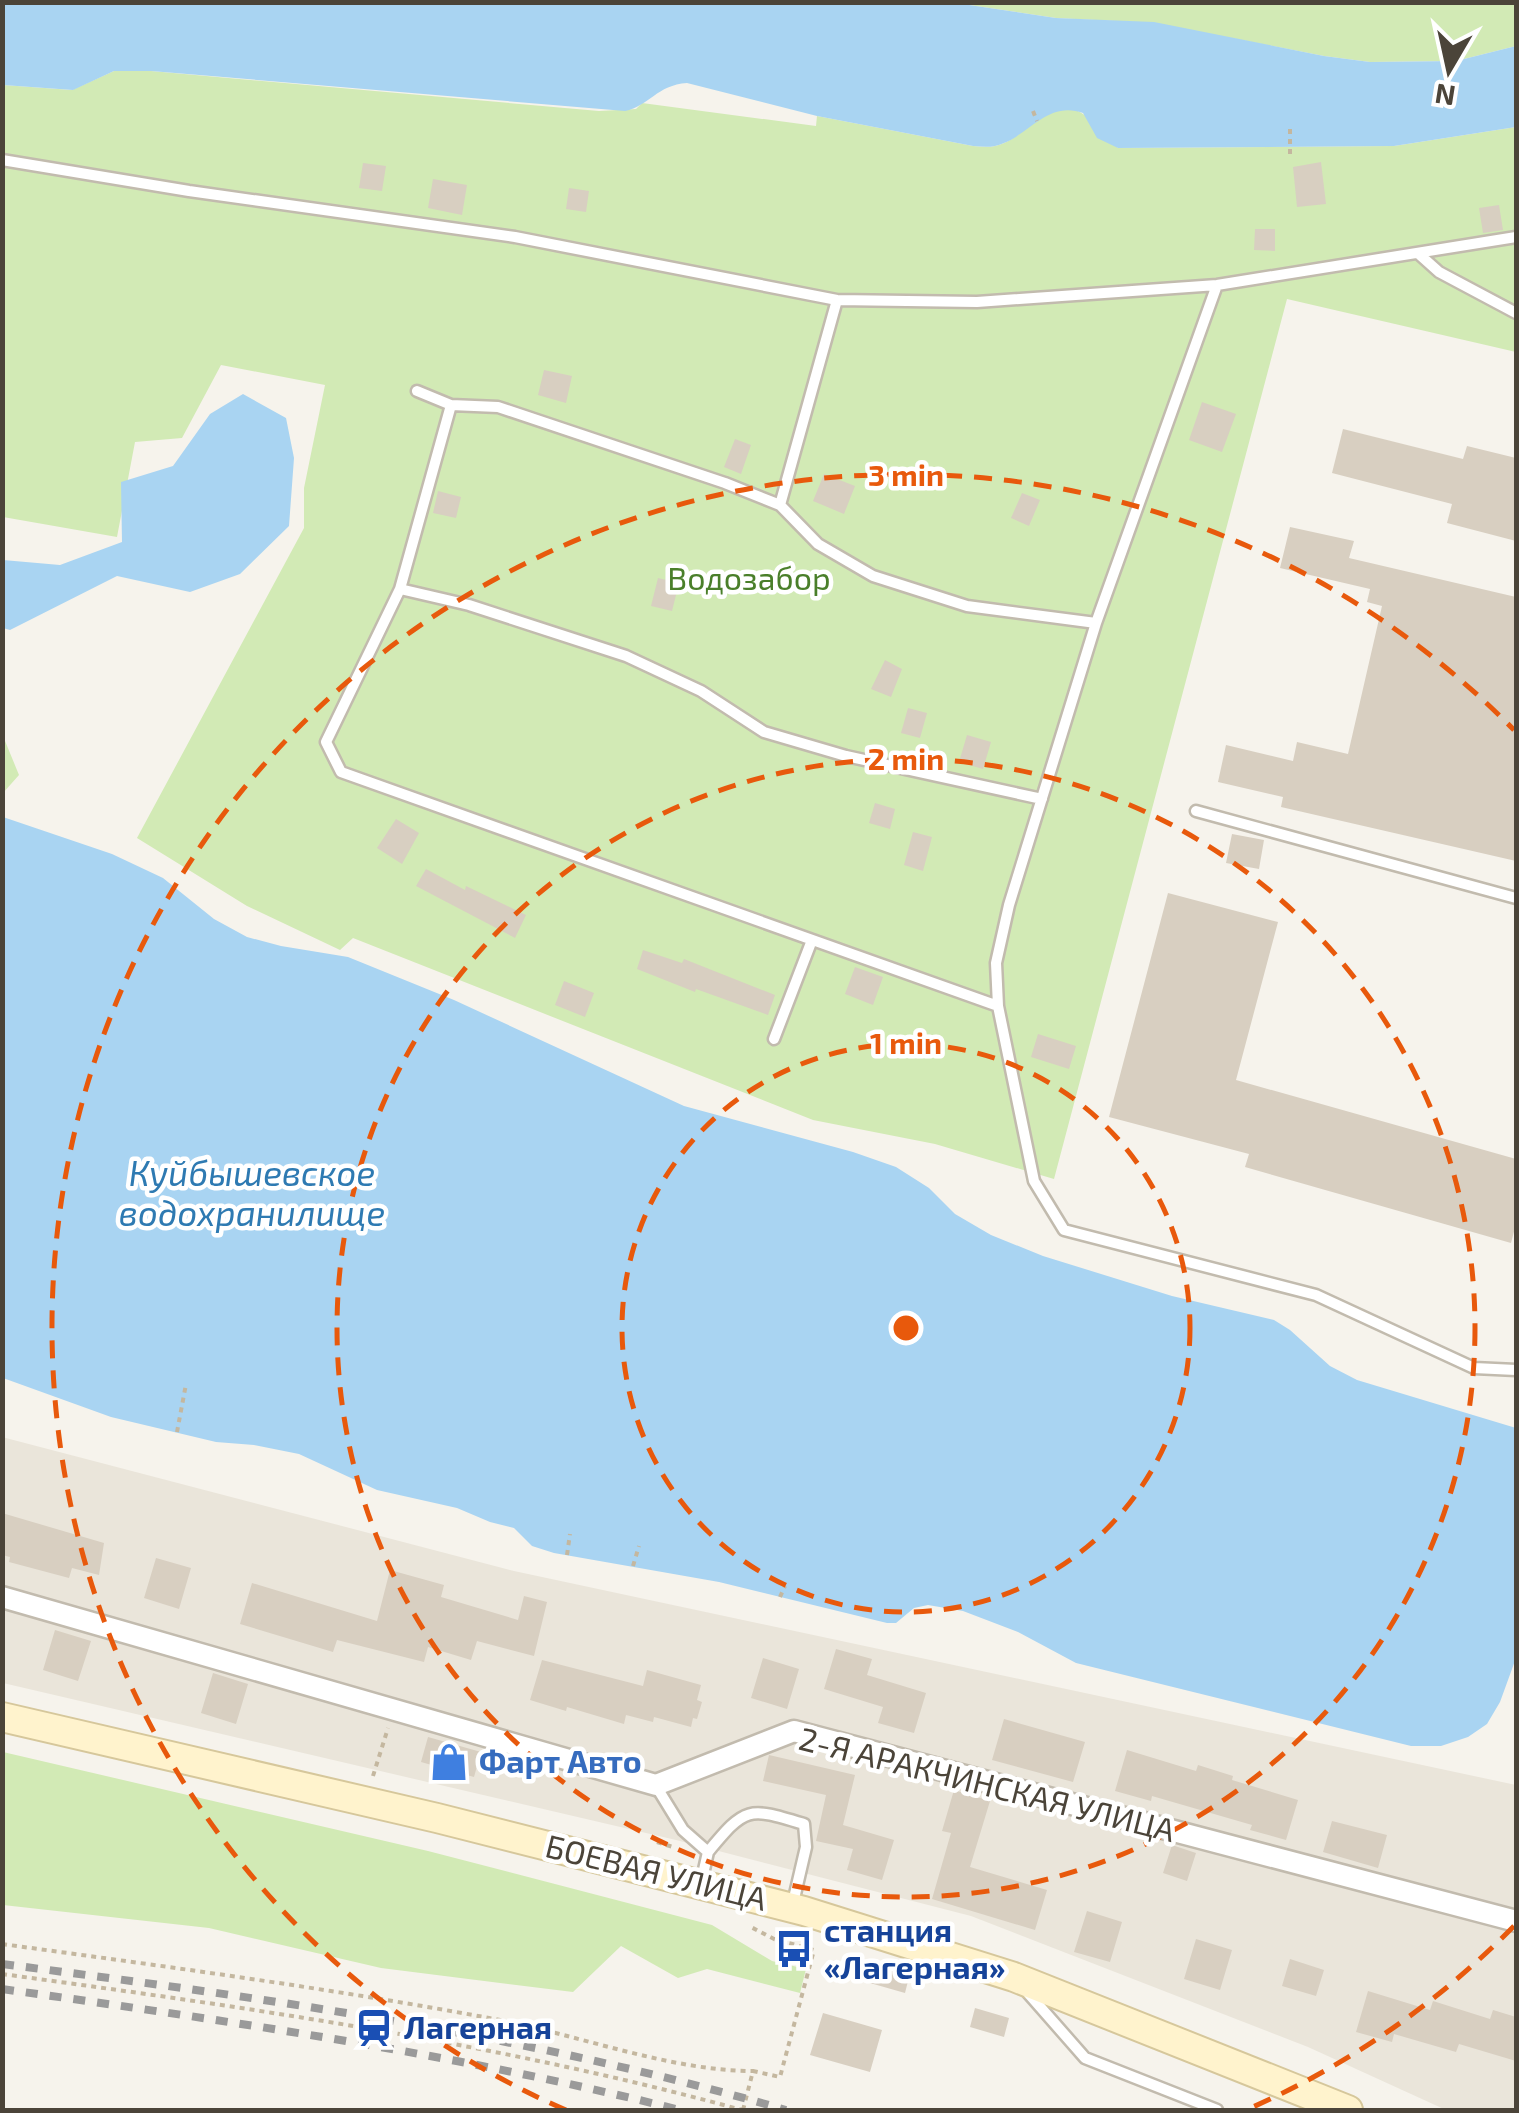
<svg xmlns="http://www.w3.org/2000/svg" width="1519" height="2113" viewBox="0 0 1519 2113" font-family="'Exo 2',sans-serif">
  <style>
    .residential { fill: #eae5da }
    .green { fill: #d2eab5 }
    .water { fill: #a9d4f2 }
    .building { fill: #d8cfc1 }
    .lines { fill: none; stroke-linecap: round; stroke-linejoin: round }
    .service-casing { stroke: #c2bbae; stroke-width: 15 }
    .minor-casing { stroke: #c2bbae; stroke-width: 25 }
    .secondary-casing { stroke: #d6c79b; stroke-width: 32 }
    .path { stroke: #c4b79f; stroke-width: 4; stroke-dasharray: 5 5; stroke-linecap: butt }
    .service { stroke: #fff; stroke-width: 10 }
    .minor { stroke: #fff; stroke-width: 20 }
    .secondary { stroke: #fff3cd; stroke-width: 28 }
    .rail { stroke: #9a9a9a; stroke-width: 8; stroke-dasharray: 12 12; stroke-linecap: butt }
    .ring { fill: none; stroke: #e8590c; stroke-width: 5; stroke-dasharray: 18 12 }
    .labels { text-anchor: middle; stroke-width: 9; stroke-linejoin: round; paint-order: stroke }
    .park-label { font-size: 32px; fill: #4a7f2a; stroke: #fff }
    .shop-label { font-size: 32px; font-weight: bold; fill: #366cbe; stroke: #fff; text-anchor: start }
    .street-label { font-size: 32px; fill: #4b4439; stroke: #fff }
    .transit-label { font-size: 32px; font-weight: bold; fill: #164399; stroke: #fff; text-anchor: start }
    .water-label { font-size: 35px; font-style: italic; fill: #2e7ab2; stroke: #fff }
    .centre { fill: #e8590c; stroke: #fff; stroke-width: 5 }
    .ring-label { font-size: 30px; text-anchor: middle; font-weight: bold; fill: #e8590c; stroke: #fff; stroke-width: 9; stroke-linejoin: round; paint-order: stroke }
  </style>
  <rect width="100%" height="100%" fill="#f6f3ec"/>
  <path class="residential" d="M2,1437L514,1571L1516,1785V2110H1446L1308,2047L971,1916L676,1840L3,1683Z"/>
  <path class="green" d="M956,3H1516V46L1456,61L1370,62L1324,56L1154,23L1056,18Z
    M114,71H151L599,111L636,109L642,103L816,126L817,116L973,146C984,147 994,148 1004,143C1026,134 1055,95 1083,114C1096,122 1107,137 1118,148L1394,146L1516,127V352L1287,299L1054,1179L935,1144L813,1120L353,938L340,950L247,906L137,838L304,528V488L325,385L221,365L182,438L135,442L117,537L3,517V85L72,90Z
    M3,736L19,775L3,793H2Z
    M3,1752L428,1851L712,1925L772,1961L806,1969L800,1993L707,1969L678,1978L621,1946L573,1992L381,1968L209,1928L3,1905Z"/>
  <path class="water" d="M956,3L1056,18L1154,22L1324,56L1370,62L1456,61L1516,46V127L1394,146L1118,148L1097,138L1083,113C1049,101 1031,132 1004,143C994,148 984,147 973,146L817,116L687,83C657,85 649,106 625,111L151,71H114L73,90L3,85V3Z
    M243,394L286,418L294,458L289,526L240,574L190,592L117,576L10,630L3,628V560L60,565L122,542L121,482L173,466L210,414Z
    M3,817L112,854L163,878L214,919L247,937L281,946L348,957L454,1000L684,1106L853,1152L896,1167L929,1188L955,1214L991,1235L1043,1256L1172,1296L1274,1320L1290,1330L1330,1366L1357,1380L1516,1428V1658L1500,1702L1487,1724L1468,1737L1441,1746H1411L1076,1663L1018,1632L963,1611L928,1605L914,1608L896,1623H887L719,1582L554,1553L532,1546L514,1528L490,1522L457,1508L377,1490L299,1454L254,1445L216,1442L111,1417L3,1378Z"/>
  <path class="building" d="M1321,162L1326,204L1297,207L1293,167Z
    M363,163L386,166L382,191L359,188Z
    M433,179L467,185L462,215L428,208Z
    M569,188L589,191L586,212L566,209Z
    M1499,205L1503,230L1483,233L1479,208Z
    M1255,229H1275V251L1254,250Z
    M544,370L572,376L566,403L538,395Z
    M1202,402L1236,414L1222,452L1189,440Z
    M1343,429L1463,459L1467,446L1516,458V541L1447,523L1452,504L1332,473Z
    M735,439L751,445L741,474L724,467Z
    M824,474L855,486L844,514L813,501Z
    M438,491L461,497L456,518L433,513Z
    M1022,493L1040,500L1029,526L1011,518Z
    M1290,527L1354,541L1349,558L1516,597V861L1281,807L1283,797L1218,782L1226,745L1293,761L1297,742L1348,754L1382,606L1367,602L1370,589L1280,568Z
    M658,578L679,583L672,611L651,606Z
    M885,660L902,669L891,697L871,689Z
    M908,708L927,713L920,738L901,733Z
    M967,735L991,742L983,769L959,762Z
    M875,803L895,809L890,829L869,823Z
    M396,819L419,833L402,864L377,848Z
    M913,832L932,837L923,871L904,865Z
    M1232,834L1264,840L1259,869L1226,863Z
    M426,869L465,890L466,886L526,915L515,938L416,886Z
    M1168,893L1278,922L1236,1080L1516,1159V1224L1511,1243L1245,1167L1249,1154L1109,1117Z
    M643,950L682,963L684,959L775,995L768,1015L696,989L695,992L637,969Z
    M855,967L883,977L873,1005L845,994Z
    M564,981L594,993L585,1017L555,1005Z
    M1038,1034L1076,1046L1069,1069L1031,1057Z
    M2,1513L104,1543L99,1575L72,1568L69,1578L9,1562L10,1557L2,1555Z
    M156,1558L191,1568L179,1609L144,1598Z
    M390,1570L444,1585L441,1597L518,1620L524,1596L547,1602L534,1656L477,1641L471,1660L428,1647L424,1662L337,1640L333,1652L240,1624L252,1583L377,1621Z
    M55,1630L91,1641L78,1681L43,1670Z
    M836,1649L872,1659L867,1675L926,1693L914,1733L878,1723L883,1707L824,1689Z
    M763,1658L799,1669L787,1709L751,1698Z
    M542,1660L643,1686L647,1670L701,1685L697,1700L702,1702L697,1719L693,1718L691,1727L654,1717L653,1722L626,1715L624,1724L567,1707L566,1711L530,1700Z
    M213,1673L248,1684L236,1724L201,1713Z
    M1004,1719L1085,1742L1073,1782L992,1760Z
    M428,1737L481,1752L474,1777L421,1762Z
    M1127,1750L1196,1771L1198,1765L1233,1776L1232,1780L1298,1800L1286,1840L1250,1830L1252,1825L1152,1796L1151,1801L1115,1791Z
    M769,1755L855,1775L843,1825L894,1840L882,1880L847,1870L853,1849L816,1841L826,1795L763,1781Z
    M954,1790L990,1801L970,1867L1047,1890L1035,1930L932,1899L951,1833L942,1831Z
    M1332,1821L1387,1835L1378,1868L1323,1852Z
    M1172,1845L1196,1853L1187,1881L1163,1873Z
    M1087,1911L1122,1922L1110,1962L1074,1952Z
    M1196,1939L1232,1950L1220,1990L1184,1979Z
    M847,1955L910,1973L905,1993L842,1975Z
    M1290,1959L1324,1970L1316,1996L1282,1986Z
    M1368,1991L1430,2010L1433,2001L1490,2019L1493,2010L1516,2017V2061L1459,2044L1456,2052L1394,2034L1392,2042L1356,2032Z
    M975,2008L1009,2018L1004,2037L970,2027Z
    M823,2013L882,2030L870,2072L810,2055Z"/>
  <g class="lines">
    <g class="service-casing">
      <path id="service" d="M2,160L189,191L515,237L837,300L977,302L1217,285L1516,237
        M1420,255L1439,272L1516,313
        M1217,285L1096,623L1009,905L996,963L998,1006L1034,1181L1064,1230L1316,1295L1474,1368L1516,1370
        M417,391L451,405L498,407L725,483L780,505L818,544L873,576L967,606L1096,623
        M451,405L400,589L326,742L341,772L998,1006
        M780,505L837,300
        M400,589L469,605L626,656L701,691L764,732L846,756L1042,799
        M1196,811L1516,898
        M774,1039L812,940
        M656,1786L683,1830L708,1852L701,1883
        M708,1852C746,1806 748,1807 804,1824L806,1847L792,1907
        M1028,1993L1085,2058L1217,2110"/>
    </g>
    <g class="minor-casing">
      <path id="minor" d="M2,1597L656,1785L794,1731L1516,1921"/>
    </g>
    <g class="secondary-casing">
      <path id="secondary" d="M2,1717L437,1818L804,1911L1014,1977L1348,2110"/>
    </g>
    <path class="path" d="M1033,111L1037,121
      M1290,129V155
      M177,1432L186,1384
      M567,1555L570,1534
      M633,1566L639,1546
      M780,1597L785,1586
      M373,1776L388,1728
      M657,1842L676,1848
      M2,1944C169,1967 335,1989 500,2020C581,2036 672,2071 753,2071
      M2,1974C251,2008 499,2043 742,2110
      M743,2110L753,2071L780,2077L814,1950L774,1939L749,1926"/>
    <use href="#service" class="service"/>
    <use href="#minor" class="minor"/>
    <use href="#secondary" class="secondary"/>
    <path class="rail" d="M2,1964C267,1998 529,2035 786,2110
      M2,1989C230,2021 457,2054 680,2110"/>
  </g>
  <g class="ring">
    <circle cx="906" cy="1328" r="284"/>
    <circle cx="906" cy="1328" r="569"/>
    <path d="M1514 1926A853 853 0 0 1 1246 2110M566 2110A853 853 0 1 1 1514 730"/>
  </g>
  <defs>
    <g id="shop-bare" transform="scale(3)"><path d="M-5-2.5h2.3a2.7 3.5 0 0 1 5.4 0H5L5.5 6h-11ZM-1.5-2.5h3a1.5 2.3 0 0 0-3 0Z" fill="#3f7fe0" stroke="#fff" stroke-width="2.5" paint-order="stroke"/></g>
    <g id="bus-bare" transform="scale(3)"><path d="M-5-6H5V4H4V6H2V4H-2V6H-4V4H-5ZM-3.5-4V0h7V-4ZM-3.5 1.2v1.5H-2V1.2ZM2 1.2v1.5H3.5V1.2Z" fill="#1a4fb4" stroke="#fff" stroke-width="2.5" paint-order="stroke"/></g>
    <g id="station-bare" transform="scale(3)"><path d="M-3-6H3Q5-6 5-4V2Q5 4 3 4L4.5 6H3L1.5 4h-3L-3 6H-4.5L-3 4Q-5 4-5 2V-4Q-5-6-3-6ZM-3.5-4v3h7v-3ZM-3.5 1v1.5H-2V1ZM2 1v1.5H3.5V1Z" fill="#1a4fb4" stroke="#fff" stroke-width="2.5" paint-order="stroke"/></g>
  </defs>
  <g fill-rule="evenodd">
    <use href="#shop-bare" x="449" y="1762"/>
    <use href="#bus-bare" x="794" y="1949"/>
    <use href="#station-bare" x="374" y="2028"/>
  </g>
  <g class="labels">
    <g class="park-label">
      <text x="749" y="590">Водозабор</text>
    </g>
    <g class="shop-label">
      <text x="479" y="1773">Фарт Авто</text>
    </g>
    <g class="street-label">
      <text transform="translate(987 1785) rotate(14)" y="11">2-Я АРАКЧИНСКАЯ УЛИЦА</text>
      <text transform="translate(656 1873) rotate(14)" y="11">БОЕВАЯ УЛИЦА</text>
    </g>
    <g class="transit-label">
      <text x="824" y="1942">станция<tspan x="824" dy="37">«Лагерная»</tspan></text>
      <text x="404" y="2039">Лагерная</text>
    </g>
    <g class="water-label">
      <text x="252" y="1186">Куйбышевское<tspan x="252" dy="40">водохранилище</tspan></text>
    </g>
  </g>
  <circle cx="906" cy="1328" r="15" class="centre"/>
  <g class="ring-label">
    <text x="906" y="486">3 min</text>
    <text x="906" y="770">2 min</text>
    <text x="906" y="1054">1 min</text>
  </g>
  <rect width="1519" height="2113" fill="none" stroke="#4b4439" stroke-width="10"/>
  <g transform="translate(1449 70) rotate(189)" stroke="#ffffff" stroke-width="8" paint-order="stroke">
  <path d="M0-8L18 38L0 25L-18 38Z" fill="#4b4439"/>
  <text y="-15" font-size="28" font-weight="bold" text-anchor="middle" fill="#4b4439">N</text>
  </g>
</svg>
